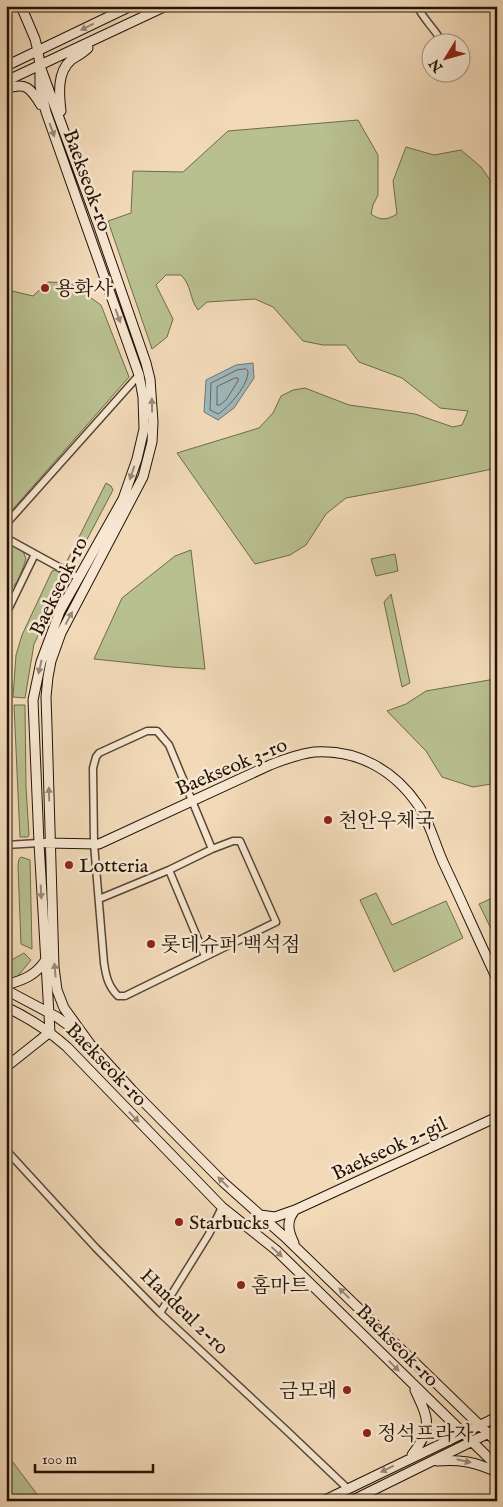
<svg xmlns="http://www.w3.org/2000/svg" width="503" height="1507" viewBox="0 0 503 1507" font-family="'IM FELL English','Noto Serif KR',serif">
  <style>
    .green { fill: #b9c090; stroke: #6e6a4a }
    .water { fill: #9fb8ba; stroke: #6d7672 }
    .lines { fill: none; stroke-linecap: round; stroke-linejoin: round }
    .shore { stroke: #616660; stroke-width: 1 }
    .street-casing { stroke: #574532; stroke-width: 9 }
    .secondary-casing { stroke: #231305; stroke-width: 11 }
    .street { stroke: #f7e7d2; stroke-width: 6 }
    .secondary { stroke: #f7e7d2; stroke-width: 9 }
    .oneway { fill: #988876 }
    .poi-dot { fill: #8f2418; stroke: #f7e7d2; stroke-width: 2 }
    .labels { text-anchor: middle; stroke-width: 5; stroke-linejoin: round; paint-order: stroke }
    .street-label { font-size: 20px; fill: #231305; stroke: #f7e7d2 }
    .poi-label { font-size: 20px; fill: #231305; stroke: #f7e7d2; text-anchor: start }
  </style>
  <rect width="100%" height="100%" fill="#f2dab9"/>
  <filter id="stains"><feTurbulence type="fractalNoise" baseFrequency=".004" numOctaves="4"/><feColorMatrix values="0 0 0 0 .2 0 0 0 0 .09 0 0 0 0 .02 0 0 0 .5 -.17"/></filter>
  <radialGradient id="worn" r=".72"><stop offset=".6" stop-color="#630" stop-opacity="0"/><stop offset="1" stop-color="#630" stop-opacity=".3"/></radialGradient>
  <path class="green" d="M358,120L378,155V195L373,205L371,214C381,221 387,220 397,214L393,181L406,147L434,155L461,150L481,167L497,190V468L416,485L346,498L326,514L306,545L290,555L255,564L177,453L259,428L273,413L281,396L293,390L305,388L349,405L415,414L453,427L462,425L468,411L440,408L402,378L359,362L346,345H323L303,341L273,307L255,299L207,302L198,310C189,298 192,286 181,275H166L156,285L173,319L167,337L152,349L108,221L131,213L133,171L183,172L228,131Z
    M6,280L12,291L33,296L48,282L70,283L101,305L129,377L6,517Z
    M106,483L111,486L113,490L73,566L69,567L65,565Z
    M6,541L22,548L26,559C22,569 18,589 6,590Z
    M191,550L205,669L171,667L94,659L122,598L175,556Z
    M395,554L398,571L376,576L371,559Z
    M55,570L66,577V580L34,644L25,698L13,697L16,655L22,635L52,571Z
    M391,594L410,683L402,687L384,602Z
    M497,677V783L473,787L442,777L426,751L387,711L406,704L426,691L495,679Z
    M14,705H25L26,787L29,835L28,837H20Z
    M21,857L30,860L32,949L21,944L18,866L19,859Z
    M376,893L392,925L446,901L463,938L394,972L360,900Z
    M497,896V941L479,904Z
    M24,953L31,960L17,977L6,979V963Z
    M6,1453L42,1501H6Z"/>
  <path class="water" d="M253,363L254,378L234,408L218,420L204,412L206,380L236,365Z"/>
  <g class="lines">
    <path class="shore" d="M246,369L248,371C249,384 229,407 218,414L210,410L211,383L237,370Z
      M235,378H238V381L226,400L220,405H217V387Z"/>
    <g class="street-casing">
      <path id="street" d="M417,6C424,20 435,29 442,42
        M6,524L139,375
        M6,538L35,554
        M6,614L35,554L79,578
        M147,731H157L169,745L212,849L233,841H240L276,922L125,996H118C108,986 106,976 104,963L94,844L93,768L96,757L99,753Z
        M6,845L39,843
        M169,870L205,956
        M99,899L169,870L212,849
        M6,1150L96,1248L160,1313L286,1430L347,1488
        M160,1313L209,1234L222,1207"/>
    </g>
    <g class="secondary-casing">
      <path id="secondary" d="M21,6L35,39L38,51L40,66V86L46,112L139,375L143,397L144,429L137,459L123,499L60,611L41,662L33,700L39,843L50,1032
        M6,66L131,6
        M40,66L98,224L146,363L150,379L153,422L152,442L143,477L61,633L51,661L48,677L46,697L47,726L54,967L57,990L64,1008L90,1044L132,1090L223,1182L287,1239L497,1442
        M6,81L166,6
        M6,89C26,81 31,89 41,105
        M61,111C59,94 57,72 71,60C77,56 83,53 88,48
        M46,843L99,844L270,765C285,759 299,754 314,752C357,749 394,770 418,805C430,822 435,845 444,864C462,902 479,941 497,979
        M6,985C23,980 35,976 45,961
        M6,990L57,1017L79,1033
        M6,1007C29,1018 48,1030 67,1047L222,1207L276,1250L497,1466
        M6,1067L50,1032
        M260,1215L275,1217L295,1210L497,1117
        M294,1243C288,1231 286,1221 295,1210
        M412,1455C433,1427 429,1420 415,1390
        M437,1461C460,1459 475,1462 497,1472
        M323,1501L497,1417
        M351,1501L497,1429"/>
    </g>
    <use href="#street" class="street"/>
    <use href="#secondary" class="secondary"/>
  </g>
  <defs><path id="oneway-solid" d="M-6-.8H1V-3.2L6.5 0L1 3.2V.8H-6Z" transform="scale(1.25)"/></defs>
  <g class="oneway">
    <use href="#oneway-solid" transform="translate(87 27) rotate(154)"/>
    <use href="#oneway-solid" transform="translate(52 130) rotate(70)"/>
    <use href="#oneway-solid" transform="translate(118 316) rotate(70)"/>
    <use href="#oneway-solid" transform="translate(152 405) rotate(-91)"/>
    <use href="#oneway-solid" transform="translate(132 473) rotate(109)"/>
    <use href="#oneway-solid" transform="translate(69 618) rotate(-62)"/>
    <use href="#oneway-solid" transform="translate(40 667) rotate(103)"/>
    <use href="#oneway-solid" transform="translate(49 794) rotate(-92)"/>
    <use href="#oneway-solid" transform="translate(41 892) rotate(87)"/>
    <use href="#oneway-solid" transform="translate(55 970) rotate(-95)"/>
    <use href="#oneway-solid" transform="translate(134 1117) rotate(46)"/>
    <use href="#oneway-solid" transform="translate(223 1182) rotate(-136)"/>
    <use href="#oneway-solid" transform="translate(277 1252) rotate(42)"/>
    <use href="#oneway-solid" transform="translate(344 1293) rotate(-136)"/>
    <use href="#oneway-solid" transform="translate(394 1366) rotate(45)"/>
    <use href="#oneway-solid" transform="translate(464 1461) rotate(13)"/>
    <use href="#oneway-solid" transform="translate(387 1469) rotate(154)"/>
  </g>
  <g class="poi-dot">
    <circle cx="45" cy="288" r="5"/>
    <circle cx="328" cy="820" r="5"/>
    <circle cx="69" cy="865" r="5"/>
    <circle cx="151" cy="944" r="5"/>
    <circle cx="179" cy="1222" r="5"/>
    <circle cx="241" cy="1285" r="5"/>
    <circle cx="347" cy="1390" r="5"/>
    <circle cx="367" cy="1433" r="5"/>
  </g>
  <g class="labels">
    <g class="street-label">
      <text transform="translate(88 180) rotate(70)" y="7">Baekseok-ro</text>
      <text transform="translate(58 586) rotate(-64)" y="7">Baekseok-ro</text>
      <text transform="translate(231 766) rotate(-23)" y="7">Baekseok 3-ro</text>
      <text transform="translate(107 1064) rotate(46)" y="7">Baekseok-ro</text>
      <text transform="translate(389 1148) rotate(-25)" y="7">Baekseok 2-gil</text>
      <text transform="translate(185 1311) rotate(44)" y="7">Handeul 2-ro</text>
      <text transform="translate(398 1345) rotate(45)" y="7">Baekseok-ro</text>
    </g>
    <g class="poi-label">
      <text x="55" y="295">용화사</text>
      <text x="338" y="827">천안우체국</text>
      <text x="79" y="872">Lotteria</text>
      <text x="161" y="951">롯데슈퍼 백석점</text>
      <text x="189" y="1229">Starbucks</text>
      <text x="251" y="1292">홈마트</text>
      <text x="337" y="1397" text-anchor="end">금모래</text>
      <text x="377" y="1440">정석프라자</text>
    </g>
  </g>
  <rect width="503" height="1507" fill="none" stroke="#f2dab9" stroke-width="25"/>
  <rect x="8" y="8" width="488" height="1492" fill="none" stroke="#231305" stroke-width="2.5"/>
  <rect x="12" y="12" width="478" height="1482" fill="none" stroke="#231305"/>
  <g transform="translate(446 58) rotate(233)"><circle r="24" fill="#f7e7d2" stroke="#a29280"/>
  <path d="M0-4L9 19L0 12L-9 19Z" fill="#8f2418"/>
  <text y="-8" font-size="14" font-weight="bold" text-anchor="middle" fill="#231305">N</text>
  </g>
  <path d="M35 1464v8h118v-8" fill="none" stroke="#231305" stroke-width="2.5"/>
  <text x="42" y="1464" font-size="15" fill="#231305" stroke="#f7e7d2" stroke-width="4" paint-order="stroke">100 m</text>
  <rect width="100%" height="100%" filter="url(#stains)"/>
  <rect width="100%" height="100%" fill="url(#worn)"/>
</svg>
